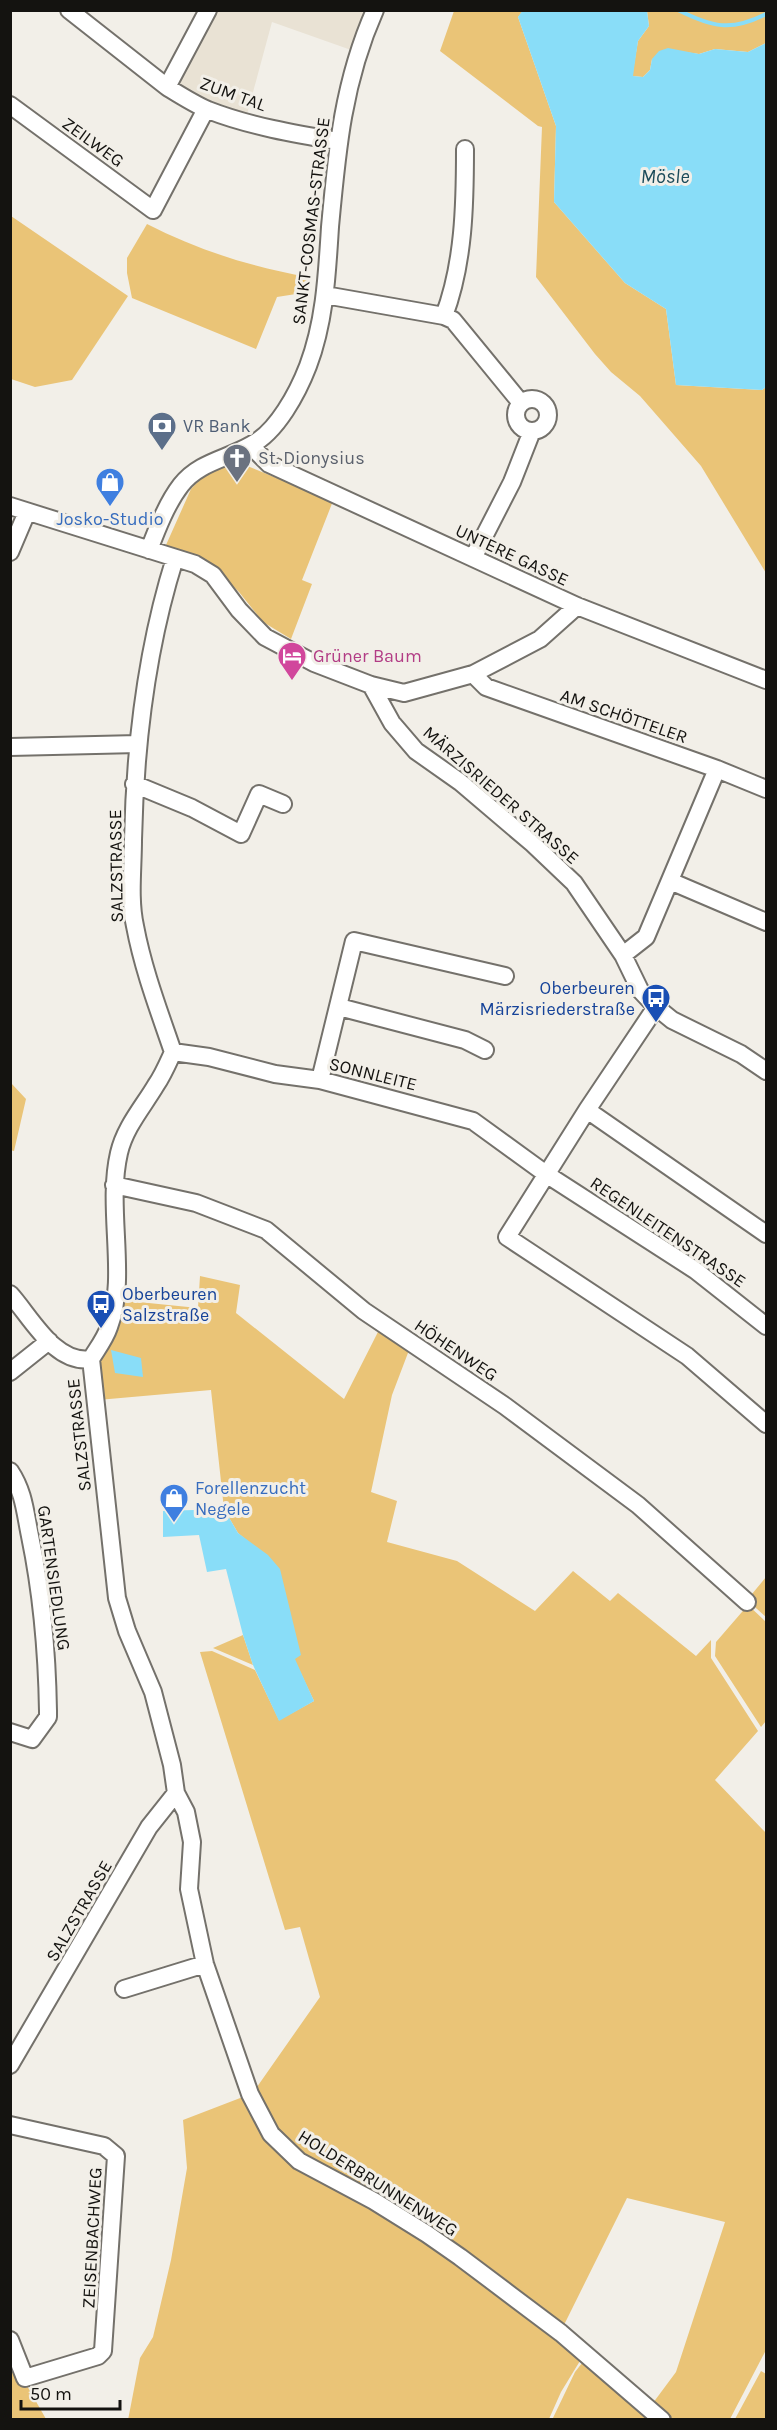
<svg xmlns="http://www.w3.org/2000/svg" width="777" height="2430" viewBox="0 0 777 2430" font-family="Karla,sans-serif">
  <style>
    .built { fill: #e9e2d4 }
    .green { fill: #eac477 }
    .water { fill: #89ddf8 }
    .lines { fill: none; stroke-linecap: round; stroke-linejoin: round }
    .stream { stroke: #89ddf8; stroke-width: 4 }
    .street-casing { stroke: #74716b; stroke-width: 20 }
    .street { stroke: #fff; stroke-width: 16 }
    .labels { text-anchor: middle; stroke-width: 6; stroke-linejoin: round; paint-order: stroke }
    .street-label { font-size: 18px; fill: #141310; stroke: #f2efe8 }
    .service-label { font-size: 18px; fill: #4e5e75; stroke: #f2efe8; text-anchor: start }
    .worship-label { font-size: 18px; fill: #5b616d; stroke: #f2efe8; text-anchor: start }
    .shop-label { font-size: 18px; fill: #366cbe; stroke: #f2efe8 }
    .hotel-label { font-size: 18px; fill: #b23c85; stroke: #f2efe8; text-anchor: start }
    .transit-label { font-size: 18px; fill: #164399; stroke: #f2efe8; text-anchor: end }
    .water-label { font-size: 20px; font-style: italic; fill: #1b4b5a; stroke: #f2efe8 }
  </style>
  <rect width="100%" height="100%" fill="#f2efe8"/>
  <path class="built" d="M210,11H371L354,51L272,22L246,118L170,86Z"/>
  <path class="green" d="M454,11H523L518,17L556,126L554,202L625,283L666,309L676,385L762,390L766,387V573L701,466L640,396L611,372L595,354L536,277L542,127L538,126L440,51Z
    M647,11H766V43L748,52L715,49L699,54L684,52L652,59L650,70L643,77L632,76L638,41L649,26Z
    M11,216L128,296L72,380L35,387L11,379Z
    M147,224C198,250 251,267 308,277L305,296L296,294L277,297L256,349L132,298L127,273V258Z
    M235,461L333,501L302,580L312,584L291,639L263,622L239,592L214,568L166,545L191,489L209,470Z
    M11,1083L26,1099L14,1151L10,1150Z
    M200,1276L240,1285L236,1313L344,1399L381,1326L411,1345L392,1395L371,1492L397,1501L387,1542L457,1561L535,1611L573,1571L610,1601L618,1593L696,1656L711,1640V1658L758,1731L715,1780L766,1833V2350L730,2419H665L650,2407L676,2372L725,2222L627,2198L561,2331L285,2146L252,2094L320,1997L300,1927L285,1930L200,1652L212,1651L255,1670L279,1720L314,1701L294,1659L251,1544L238,1533L224,1509L211,1390L98,1400L94,1360L119,1300L198,1308Z
    M766,1577V1617L747,1600Z
    M748,1605L766,1622V1721L761,1727L715,1656L716,1642Z
    M243,1635L253,1665L213,1648Z
    M248,2095L269,2134L374,2204L583,2356L561,2392L549,2419L128,2420L140,2358L153,2337L171,2260L187,2168L183,2120Z
    M10,2348L18,2370L46,2419H11Z
    M586,2358L659,2420H552L575,2372Z
    M761,2371L766,2374V2419H735Z"/>
  <path class="water" d="M523,10L647,11L649,26L638,41L633,76L643,77L650,70L652,59L659,51L668,48L699,54L715,49L748,52L766,43V387L762,390L676,385L666,309L625,283L554,202L556,126L518,17Z
    M111,1350L141,1358L143,1377L115,1373Z
    M224,1509L238,1533L268,1555L280,1569L301,1655L295,1659L314,1701L279,1721L253,1665L243,1635L226,1569L207,1572L199,1535L163,1537V1511Z"/>
  <g class="lines">
    <path class="stream" d="M678,10C712,27 731,32 766,14"/>
    <g class="street-casing">
      <path id="street" d="M69,10L167,87
        M208,10L167,87C180,95 194,104 208,110C249,126 295,134 338,141
        M10,105L153,210L206,109
        M465,149C465,204 464,263 444,316L453,320L521,403
        M325,295L444,316
        M516 415a16 16 0 1 1 32 0a16 16 0 1 1-32 0Z
        M251,446L269,464L577,606L766,680
        M10,506L195,564L213,575L239,610L265,637L314,663L371,685L404,693L473,674L540,639L577,606
        M149,550C157,529 167,503 181,485C199,462 227,459 251,445C277,432 298,392 308,366C325,321 327,274 330,227C337,150 343,82 375,10
        M10,552L27,512
        M473,558L512,482L532,431
        M473,674L486,687L717,769L766,789
        M371,685L392,723L416,751L460,782L533,844L574,883L623,955L640,990L656,1007L672,1020L741,1054L766,1071
        M10,747L138,744
        M134,784L192,808L241,834L259,794L283,804
        M670,881L766,922
        M623,955L646,937L717,769
        M339,1007L465,1040L485,1050
        M656,1007L587,1110L507,1237L687,1356L766,1424
        M173,1052L209,1057L275,1074L320,1080L473,1121L546,1174L695,1270L766,1326
        M320,1080L354,941L505,976
        M587,1110L766,1234
        M114,1185L196,1203L266,1230L364,1311L505,1406L638,1505L747,1602
        M10,1294C31,1317 55,1365 91,1359
        M10,1372L49,1341
        M10,1471C24,1492 25,1512 30,1536C42,1594 47,1651 48,1711V1717L32,1739L10,1732
        M176,1793L186,1812L192,1842L189,1889L205,1964L250,2094L271,2134L299,2161L374,2201L427,2234L460,2257L561,2333L662,2420
        M124,1989L205,1964
        M10,2065L149,1827L176,1793L172,1765L153,1692L127,1631L117,1598L91,1359C97,1349 105,1339 109,1327C128,1276 106,1209 119,1153C125,1127 143,1107 156,1085C163,1075 168,1063 173,1052C159,1011 143,969 135,926C129,899 133,868 133,840C135,744 146,650 175,558
        M10,2125L104,2146L116,2156L103,2351L98,2356L25,2378L10,2340"/>
    </g>
    <use href="#street" class="street"/>
  </g>
  <defs>
    <g id="bank-pin" transform="scale(1.5)"><path d="M0 17L-7.5 6A9.5 9.5 0 1 1 7.5 6Z" fill="#5c6f8a" stroke="#f2efe8"/><path d="M-6-4H6V4H-6ZM0-2.3a2.3 2.3 0 1 0 0 4.6a2.3 2.3 0 1 0 0-4.6Z" fill="#fff"/></g>
    <g id="church-pin" transform="scale(1.5)"><path d="M0 17L-7.5 6A9.5 9.5 0 1 1 7.5 6Z" fill="#6b7280" stroke="#f2efe8"/><path d="M-1.2-6h2.4v3.5h3.3v2.4h-3.3V6h-2.4V-.1h-3.3v-2.4h3.3Z" fill="#fff"/></g>
    <g id="shop-pin" transform="scale(1.5)"><path d="M0 17L-7.5 6A9.5 9.5 0 1 1 7.5 6Z" fill="#3f7fe0" stroke="#f2efe8"/><path d="M-5-2.5h2.3a2.7 3.5 0 0 1 5.4 0H5L5.5 6h-11ZM-1.5-2.5h3a1.5 2.3 0 0 0-3 0Z" fill="#fff"/></g>
    <g id="hotel-pin" transform="scale(1.5)"><path d="M0 17L-7.5 6A9.5 9.5 0 1 1 7.5 6Z" fill="#d1479c" stroke="#f2efe8"/><path d="M-6-4.5h1.5V1H6V5H4.5V3h-9V5H-6ZM-4 0a1.8 1.8 0 1 1 3.6 0ZM.5 0V-2.5h3Q6-2.5 6 0Z" fill="#fff"/></g>
    <g id="bus-pin" transform="scale(1.5)"><path d="M0 17L-7.5 6A9.5 9.5 0 1 1 7.5 6Z" fill="#1a4fb4" stroke="#f2efe8"/><path d="M-5-6H5V4H4V6H2V4H-2V6H-4V4H-5ZM-3.5-4V0h7V-4ZM-3.5 1.2v1.5H-2V1.2ZM2 1.2v1.5H3.5V1.2Z" fill="#fff"/></g>
  </defs>
  <g fill-rule="evenodd">
    <use href="#bank-pin" x="162" y="426"/>
    <use href="#church-pin" x="237" y="458"/>
    <use href="#shop-pin" x="110" y="482"/>
    <use href="#hotel-pin" x="292" y="656"/>
    <use href="#bus-pin" x="656" y="998"/>
    <use href="#bus-pin" x="101" y="1304"/>
    <use href="#shop-pin" x="174" y="1498"/>
  </g>
  <g class="labels">
    <g class="street-label">
      <text transform="translate(233 94) rotate(20)" y="6">ZUM TAL</text>
      <text transform="translate(93 142) rotate(36)" y="6">ZEILWEG</text>
      <text transform="translate(311 221) rotate(-83)" y="6">SANKT-COSMAS-STRASSE</text>
      <text transform="translate(512 555) rotate(25)" y="6">UNTERE GASSE</text>
      <text transform="translate(624 716) rotate(19)" y="6">AM SCHÖTTELER</text>
      <text transform="translate(501 795) rotate(41)" y="6">MÄRZISRIEDER STRASSE</text>
      <text transform="translate(116 866) rotate(-91)" y="6">SALZSTRASSE</text>
      <text transform="translate(373 1074) rotate(14)" y="6">SONNLEITE</text>
      <text transform="translate(668 1232) rotate(34)" y="6">REGENLEITENSTRASSE</text>
      <text transform="translate(456 1350) rotate(34)" y="6">HÖHENWEG</text>
      <text transform="translate(79 1435) rotate(-96)" y="6">SALZSTRASSE</text>
      <text transform="translate(54 1578) rotate(82)" y="6">GARTENSIEDLUNG</text>
      <text transform="translate(79 1911) rotate(-60)" y="6">SALZSTRASSE</text>
      <text transform="translate(378 2183) rotate(32)" y="6">HOLDERBRUNNENWEG</text>
      <text transform="translate(92 2238) rotate(-87)" y="6">ZEISENBACHWEG</text>
    </g>
    <g class="service-label">
      <text x="183" y="432">VR Bank</text>
    </g>
    <g class="worship-label">
      <text x="258" y="464">St. Dionysius</text>
    </g>
    <g class="shop-label">
      <text x="110" y="525">Josko-Studio</text>
      <text x="195" y="1494" text-anchor="start">Forellenzucht<tspan x="195" dy="21">Negele</tspan></text>
    </g>
    <g class="hotel-label">
      <text x="313" y="662">Grüner Baum</text>
    </g>
    <g class="transit-label">
      <text x="635" y="994">Oberbeuren<tspan x="635" dy="21">Märzisriederstraße</tspan></text>
      <text x="122" y="1300" text-anchor="start">Oberbeuren<tspan x="122" dy="21">Salzstraße</tspan></text>
    </g>
    <g class="water-label">
      <text x="665" y="183">Mösle</text>
    </g>
  </g>
  <rect width="777" height="2430" fill="none" stroke="#141310" stroke-width="24"/>
  <path d="M21 2400v9h99v-9" fill="none" stroke="#141310" stroke-width="3"/>
  <text x="30" y="2400" font-size="18" fill="#141310" stroke="#f2efe8" stroke-width="4.5" paint-order="stroke">50 m</text>
</svg>
